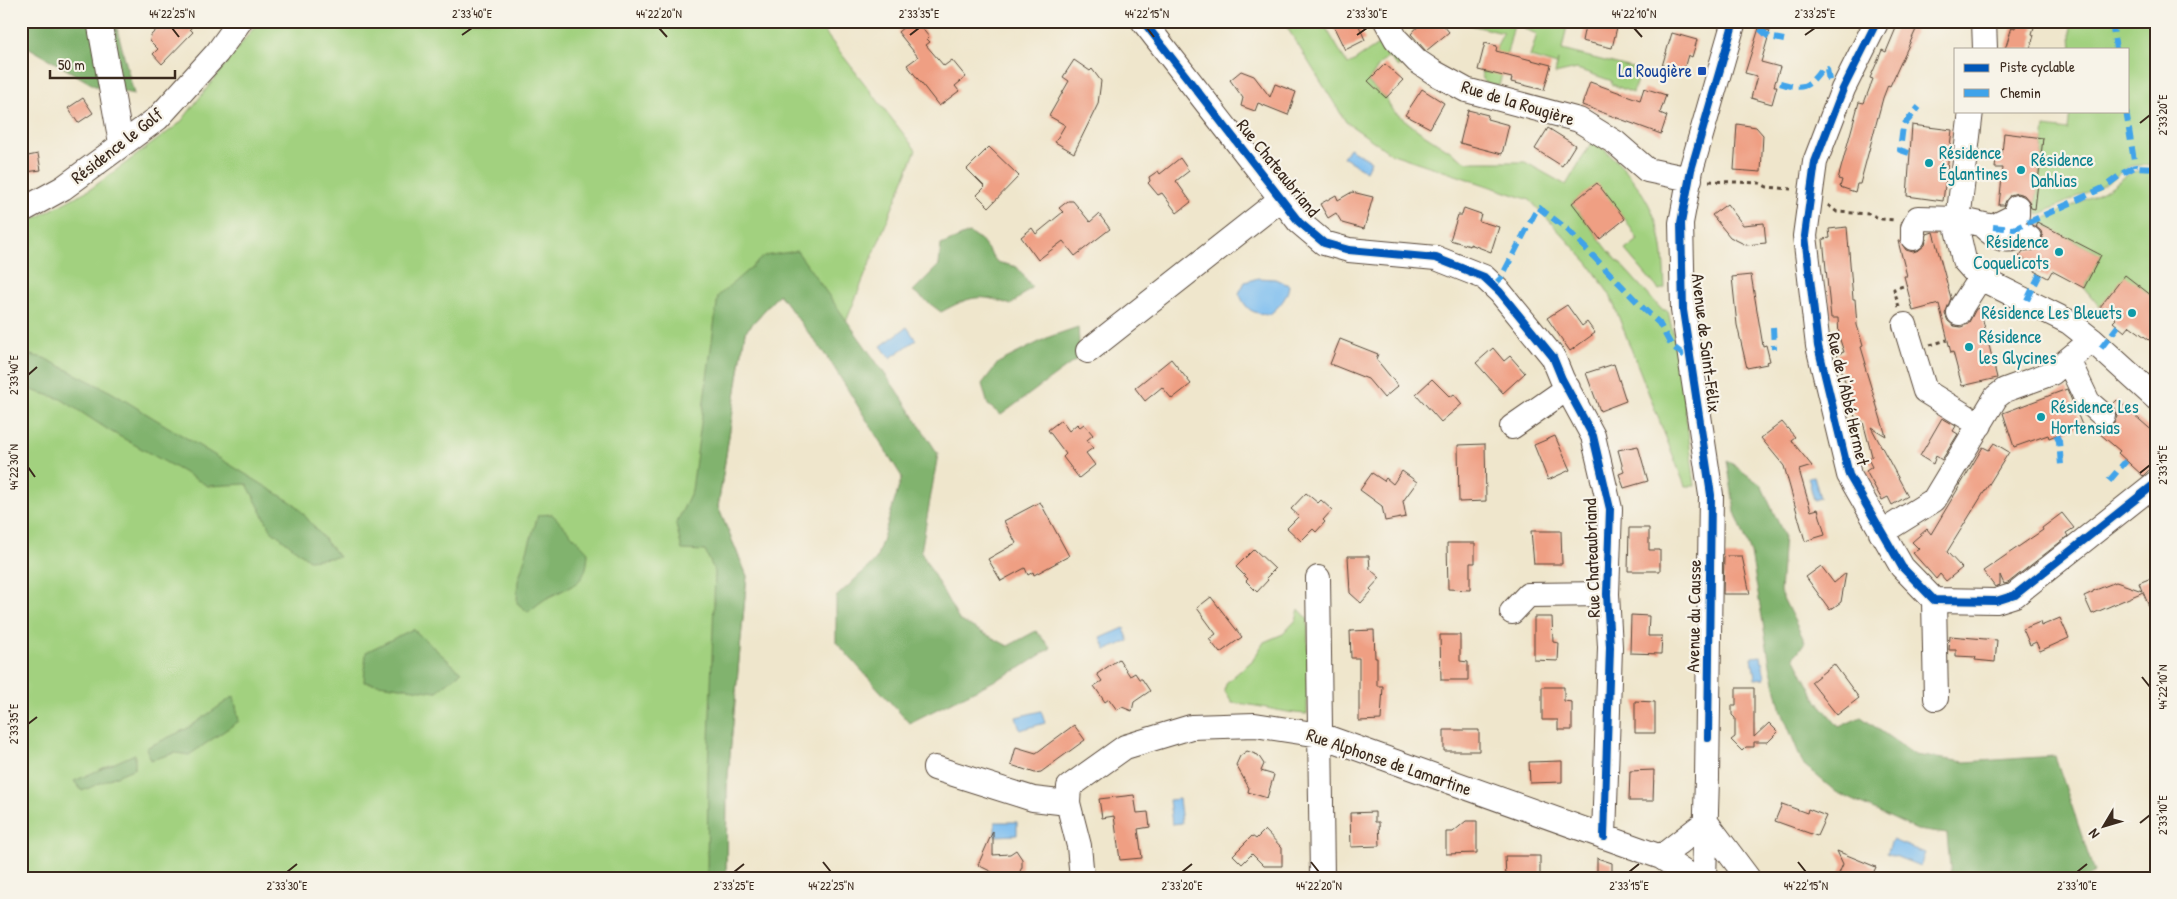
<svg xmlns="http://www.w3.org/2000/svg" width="2177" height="899" viewBox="0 0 2177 899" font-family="'Patrick Hand',sans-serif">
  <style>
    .green { fill: #a2d17f; stroke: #6e7e4e }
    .forest { fill: #81b36e; stroke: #5e6e46 }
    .water { fill: #7bbdf0; stroke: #5b7487 }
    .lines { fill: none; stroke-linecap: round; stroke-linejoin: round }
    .stream { stroke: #7bbdf0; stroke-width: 5 }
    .building { fill: #ef9f83 }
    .minor-casing { stroke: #564638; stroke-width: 26 }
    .path { stroke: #564638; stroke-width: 3; stroke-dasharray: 4 4; stroke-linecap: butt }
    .minor { stroke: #fff; stroke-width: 24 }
    .quiet { stroke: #3fa3ea; stroke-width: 6; stroke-dasharray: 12 6; stroke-linecap: butt }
    .cycleway-casing { stroke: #f7f3e8; stroke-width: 11 }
    .cycleway { stroke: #0057b8; stroke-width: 8 }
    .ticks { fill: none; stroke: #3b2a1e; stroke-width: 2 }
    .transit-dot { fill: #1a4fb4; stroke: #f7f3e8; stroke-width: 2 }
    .culture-dot { fill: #0f9aa8; stroke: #f7f3e8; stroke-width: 2 }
    .labels { text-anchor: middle; stroke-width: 4.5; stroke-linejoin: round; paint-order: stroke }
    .transit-label { font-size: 18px; fill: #164399; stroke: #f7f3e8; text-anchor: end }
    .street-label { font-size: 18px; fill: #3b2a1e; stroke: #f7f3e8 }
    .culture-label { font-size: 18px; fill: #0d838f; stroke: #f7f3e8; text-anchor: start }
    .neatline { fill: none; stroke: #3b2a1e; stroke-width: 2 }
    .ticks-label { font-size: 12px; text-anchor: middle; fill: #3b2a1e }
  </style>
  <rect width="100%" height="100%" fill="#f7f3e8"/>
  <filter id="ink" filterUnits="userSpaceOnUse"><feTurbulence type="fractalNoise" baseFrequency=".02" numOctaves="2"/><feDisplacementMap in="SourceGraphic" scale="10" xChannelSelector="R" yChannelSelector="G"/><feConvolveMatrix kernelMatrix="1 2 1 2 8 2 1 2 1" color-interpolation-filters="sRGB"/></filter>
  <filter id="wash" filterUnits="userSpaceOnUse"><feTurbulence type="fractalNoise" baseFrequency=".0096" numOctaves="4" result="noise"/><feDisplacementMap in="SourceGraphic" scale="20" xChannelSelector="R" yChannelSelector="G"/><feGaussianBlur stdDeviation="1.12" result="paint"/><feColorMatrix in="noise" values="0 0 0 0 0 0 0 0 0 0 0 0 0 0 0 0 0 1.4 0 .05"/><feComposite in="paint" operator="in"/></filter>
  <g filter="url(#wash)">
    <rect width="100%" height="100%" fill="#efe6cc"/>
    <path class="green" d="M259,21H816L916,150L830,361L779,294L745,332L718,507L747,576L727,786L726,878H21V226L92,188L180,123Z
      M1283,21H1322L1348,65L1384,41L1402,62L1398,67L1388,57L1380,64L1368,82L1386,98L1392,110L1419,131L1467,162H1525L1566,185L1593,140C1625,166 1654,199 1661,241C1664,256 1664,272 1665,288L1659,290L1625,250L1638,240L1625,219L1597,184L1572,203L1608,250L1661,309L1668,311L1679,361L1695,486H1685L1610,295L1589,264L1530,200L1390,153L1346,122Z
      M1463,21H1515L1499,86L1484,82L1481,71L1491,73L1497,46L1503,33L1462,23Z
      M1525,21H1568L1562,50L1640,70L1633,93L1611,84L1612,81L1577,69L1555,74L1558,60L1557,65L1530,57L1537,34L1524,29Z
      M2070,21H2156V164L2130,166L2107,183L2038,215L2035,209L2045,127L2068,130L2070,111H2128V49H2072Z
      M2136,171L2156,172V299L2125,276L2100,307L2084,288L2101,255L2037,222L2108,189L2130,173Z
      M1299,609L1308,619L1307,714C1281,713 1257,704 1232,703L1224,690L1227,682L1253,660L1264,642L1283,634L1296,620Z"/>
    <path class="forest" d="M21,21H115L134,94L95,86L21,43Z
      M969,233L980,239L997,262L1017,267L1032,287L1011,305C979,293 971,296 941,312L913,291L939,265L941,245Z
      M797,251L902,398L938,454L921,552L959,620L1008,646L1036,631L1051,648L1020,668L909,723L836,642V597L876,560L902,477L830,361L779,294L745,332L718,507L747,576L727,786L726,878H707L708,771L715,572L705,551L682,550L676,524L692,490L718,296L764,256Z
      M1078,327L1080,357L1001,415L988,405L982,384L998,363L1049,337Z
      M21,353L44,358L111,392L296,505L339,557L309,560L271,530L247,484L208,486L110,431L61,399L21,387Z
      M1727,460L1761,485L1784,535L1780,592L1805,642L1794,657L1817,701L1839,727L1861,717L1915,755L1965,762L2055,756L2094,872L2087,878H1951L1947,834L1917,830L1836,792L1803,764L1780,707L1771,670L1751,553L1735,512Z
      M552,514L588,552C587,584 575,584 551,596C542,600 535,607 528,612L517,603L518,581L538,515Z
      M413,629L461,672L436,692L364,682L366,652Z
      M234,696L239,721L189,755L175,753L151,760L146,748L188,728Z
      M135,754V768L82,791L74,781Z"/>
    <path class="water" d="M1349,148L1371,161L1366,171L1343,157Z
      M1258,278L1275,279L1289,285C1288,297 1279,307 1270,314C1252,314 1246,310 1239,293L1245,282Z
      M907,327L916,340L890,358L881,346Z
      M1814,476L1820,498L1814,500L1808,477Z
      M1124,628L1129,641L1106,650L1101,638Z
      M1761,656L1765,678L1755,679L1752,657Z
      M1041,711L1045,723L1020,730L1016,717Z
      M1179,799L1182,823L1172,824L1169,800Z
      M995,822H1017V835L995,836Z
      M1892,840L1925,853L1920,866L1887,853Z"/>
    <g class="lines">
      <path class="stream" d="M2151,21L2156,62"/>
    </g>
    <g id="blocks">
      <path class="building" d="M166,21H197L190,29L193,32L162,64L153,54L158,49L150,41L151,35Z
        M911,21H916L929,37L927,39L930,42L926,45L944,66L952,60L966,77L955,86L959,91L939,106L907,65L918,57L898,32Z
        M1331,21H1357L1365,40L1345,50Z
        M1423,21H1440L1449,32L1426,51L1411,34Z
        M1586,21L1618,23L1612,48L1582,41Z
        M1899,21H1920L1890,86L1888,85L1883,98L1860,184H1857L1855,192L1840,187L1842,180L1838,179L1859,102L1864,103L1873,79L1870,78L1878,60L1882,50L1886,52Z
        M2017,21L2034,27L2032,34L2034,35L2030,49H2005L2012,27L2015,28Z
        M1759,28L1770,31L1761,62L1780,67L1774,86H1777L1772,104L1751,98L1757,76L1745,73Z
        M1672,33L1697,40L1692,57L1688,55L1683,72L1662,66Z
        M1485,43L1497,46L1496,51L1551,65L1544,90L1511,82L1512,78L1478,70Z
        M1074,60L1090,71L1092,69L1101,81L1098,104L1074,153L1055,142L1065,125L1049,116L1069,81L1063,77Z
        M1385,64L1403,80L1386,98L1368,81Z
        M1241,71L1254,76L1270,97L1275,84L1296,92L1288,115L1258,103L1255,111L1241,106L1243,98L1230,80Z
        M1590,82L1640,100L1644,88L1666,95L1660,113L1667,116L1661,134L1582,105Z
        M1422,89L1444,103L1430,128L1405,115Z
        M83,98L93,113L78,123L68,108Z
        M1468,110L1488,115L1487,119L1509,125L1502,154L1460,143Z
        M1737,124L1756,127L1763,135L1761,172L1734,170Z
        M1912,125L1952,130L1943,201L1907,196Z
        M1548,128L1575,145L1562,166L1535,149Z
        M2004,133L2043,138L2035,209L2031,208L2029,201L2024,195L2017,193L2010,195L2004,205H1999L2003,168H1995L1997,152L2002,153Z
        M989,147L1019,176L989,207L977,195L985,187L967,169Z
        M38,154L41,170L26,172L23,157Z
        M1180,158L1189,171L1176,181L1191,202L1177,213L1162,193L1158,195L1148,183L1150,181L1149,177L1158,171L1160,174Z
        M1597,183L1625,219L1600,239L1572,203Z
        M1352,192L1373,197L1364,229L1342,223L1336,213L1328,218L1320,204L1336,195L1338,200Z
        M1068,201H1073L1090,222L1099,214L1110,229L1075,256L1063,241L1038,260L1021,237L1032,228L1036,234L1063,212L1059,208Z
        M1727,204L1743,225L1764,223L1766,243L1746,245L1730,237L1712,215Z
        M1464,208L1481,214L1479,221L1499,227L1491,252L1470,244V246L1450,240L1458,215H1462Z
        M2037,222L2101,255L2084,288L2052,271L2048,278L2035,271L2037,266L2019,257L2023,251L2035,250L2041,245L2043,238L2041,231L2035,226Z
        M1847,227L1853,299H1855L1857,325L1863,346L1861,347L1866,364H1864L1886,436L1871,427L1908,496L1892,505L1888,497L1882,500L1866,471L1872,467L1868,459L1872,456L1863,422L1855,417L1837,354L1844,352L1839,337L1838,318H1831L1823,239L1830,238L1829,229Z
        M1933,232L1951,298L1945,314L1948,321L1954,326L1961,327L1968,324L1976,309L1980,308L1997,378L1962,386L1953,352L1951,353L1939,304L1913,311L1904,276H1907L1898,241H1900L1906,250L1913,252L1919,250L1925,245L1927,234Z
        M1751,275L1763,346L1766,345L1770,361L1766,362L1767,364L1747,368L1737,325L1732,277Z
        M2125,275L2156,299V345L2130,326L2125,332L2113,322L2116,319L2100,307Z
        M1567,305L1582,326L1587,322L1595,333L1570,351L1547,318Z
        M1340,339L1378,354L1376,359L1398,386L1384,398L1368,379L1330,364Z
        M1493,348L1504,361L1510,356L1525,373L1503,393L1476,363Z
        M1171,359L1191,384L1172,399L1162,387L1145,401L1135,388Z
        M1614,364L1626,401L1600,411L1586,373Z
        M1432,379L1450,397L1454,394L1462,404L1441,422L1416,394Z
        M2067,389L2082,425L2049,438L2048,435L2014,447L2003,413Z
        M2117,400L2156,434V463L2143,476L2118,453L2120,451L2092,427L2094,425L2100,428H2107L2113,424L2117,417L2116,410L2112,405Z
        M1942,418L1956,426L1953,431L1958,434L1942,460L1936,456L1933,464L1920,456Z
        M1061,420L1069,431L1077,424L1080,427L1084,424L1093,435L1087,440L1093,448L1086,453L1095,465L1079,478L1063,457L1066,454L1048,430Z
        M1782,422L1795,437L1791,440L1812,466L1799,470L1811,511L1818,509L1825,535L1805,541L1784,466L1761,438Z
        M1555,436L1570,470L1548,480L1534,445Z
        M1994,443L2009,452L1947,552L1962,568L1946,581L1940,574L1936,579L1913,553L1919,549L1912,542L1927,529L1931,534L1983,447L1989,450Z
        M1485,444L1486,501L1459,502L1458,445Z
        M1638,446L1648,481L1624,488L1619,474L1624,472L1618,450Z
        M1402,471L1417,482L1403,501L1406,517L1385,521L1382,506L1360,490L1372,473L1384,481L1386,478L1393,484Z
        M1306,493L1318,503L1321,500L1332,510L1323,520L1325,522L1316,532L1313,529L1301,541L1287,528L1299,516L1291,509Z
        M1040,502L1069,556L1034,575L1033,572L1028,575L1025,568L1001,581L988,559L1016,543L1004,521Z
        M2062,513L2074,528L2066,533L2068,536L2008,583L2004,584L2000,575V585L1995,587L1983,571L2043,530L2042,528Z
        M1629,528H1649V550H1660V571H1628Z
        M1531,531H1561L1562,564H1534Z
        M1447,543H1475V563H1470V590L1448,589Z
        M1254,549L1275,569L1266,578L1268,580L1257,592L1246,581L1248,579L1236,567Z
        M1348,556H1369L1370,569L1380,578L1370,589L1372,591L1361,603L1350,593Z
        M1727,556H1742L1750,594H1723L1724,557Z
        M1821,566L1834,583L1846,573L1841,602L1830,610L1806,577Z
        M2156,576V623L2143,592L2092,614L2084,596L2093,592V591L2116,582L2142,591L2139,583Z
        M1211,597L1242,637L1220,653L1209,639L1216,634L1197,608Z
        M1631,615L1649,616L1648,636H1662L1661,654L1630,653Z
        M1534,617H1552L1553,642L1559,643L1558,661L1534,660Z
        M2060,618L2069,638L2040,651L2036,642L2030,645L2023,629L2040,622L2041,626Z
        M1374,630L1375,658H1377V686H1383L1381,720L1359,721V658H1351L1350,631Z
        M1440,635H1460V661L1468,662V680H1441Z
        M1950,636L1997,640L1995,662L1975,660L1976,657L1956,656V650H1949Z
        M1119,659L1130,676L1135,673L1139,679H1142L1150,691L1134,702L1132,711L1122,707L1117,710L1109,699L1105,702L1094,686L1102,681L1097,674Z
        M1834,664L1859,698L1837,715L1811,682Z
        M1542,687H1564V701L1572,702V730H1558V720H1542Z
        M1736,688H1754V737L1769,723L1778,732L1768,742H1754V747H1746L1742,751L1731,740L1735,737V718L1732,715V705H1736Z
        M1635,701L1655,702V733H1635Z
        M1074,725L1085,740L1041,772L1035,773L1011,765L1016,747L1036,753Z
        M1444,730H1479V751H1444Z
        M1247,751L1258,755L1264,764L1261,771L1274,775L1267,798L1248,792L1249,788L1236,765L1240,756Z
        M1562,761V782L1530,783L1529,762Z
        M1654,770L1653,801H1629L1630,771Z
        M1134,795L1137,813L1148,812L1150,827L1138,829L1142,858L1120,860L1114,816L1102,818L1099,799Z
        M1782,804L1807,813L1808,809L1826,816L1817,836L1775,821Z
        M1375,812V822H1379L1380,846L1351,847L1350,813Z
        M1466,821H1477V853L1446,854V832H1453Z
        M1265,830L1282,848V866H1264L1252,854L1242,864L1233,855L1252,836L1256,839Z
        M993,831V855L1010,854L1016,850L1022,859V867L1017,878H994V873L978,865Z
        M1837,851L1876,867L1871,878H1837L1843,864Z
        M1505,856H1540V878H1506Z
        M1597,858L1612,863V878H1597Z"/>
    </g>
  </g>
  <g filter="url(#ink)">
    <use href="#blocks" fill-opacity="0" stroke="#564638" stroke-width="1"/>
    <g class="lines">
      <g class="minor-casing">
        <path id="minor" d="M99,21L121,143
          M1143,21L1299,222L1324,243L1349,250L1436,258L1484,277L1500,292L1553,357L1562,379L1593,436L1610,509L1607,594L1610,647L1604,837
          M1386,21L1396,39L1417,61L1435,73L1466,90L1579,120L1616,143L1647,170L1690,179
          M1877,21L1843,89L1815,162L1805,236L1818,346L1849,475L1902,567L1934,600L1996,601L2015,595L2156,483
          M1984,21L1985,49
          M1971,111L1957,229L1964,260L1980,278L2069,322L2092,340L2156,398
          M21,211L63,188L158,118L217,53L240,21
          M1983,226C1996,239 2007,244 2024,235L2029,238
          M1913,238V228L1918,218L1958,219L1993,227L2017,215V207
          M1959,313L1962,306L1980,278
          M1905,325L1925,391L1980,425
          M1088,351L1281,199
          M2068,360L2088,402L2103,415
          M1512,427L1568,388
          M1881,533L1934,500L1996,397L2005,390L2052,373L2092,340
          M1318,578L1322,878
          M1934,600L1936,698
          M1512,612L1528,595L1607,594
          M935,768L1033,799L1068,803L1079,846L1082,878
          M1068,803L1069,787L1125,747L1191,727L1255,725L1320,735L1661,857L1693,878
          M1661,857L1706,822L1748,878
          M1704,878L1707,778L1711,495L1683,310L1681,223L1691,170L1734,21"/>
      </g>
      <path class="path" d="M1709,181L1759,183L1767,187L1791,189
        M1828,205L1837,212L1869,214L1882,219L1896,220
        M1899,307L1894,289L1906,285
        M1930,345L1947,340"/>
      <use href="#minor" class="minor"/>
      <path class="quiet" d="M2112,21L2116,49
        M1760,29L1769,37L1784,40
        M1780,83C1804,90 1807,88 1822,69H1827L1830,86
        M2126,111L2135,167
        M1909,153L1900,150L1903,126L1919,107
        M1966,153L1996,158
        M1993,227L2014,229L2103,188L2123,173L2135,167L2156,168
        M1494,285L1501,278L1538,207L1567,229L1644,309L1659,323L1671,345L1690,360
        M2027,300L2040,274
        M1773,327L1774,349
        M2101,348L2118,326
        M2056,435L2059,441L2061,465
        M2109,481L2126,461"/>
      <g class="cycleway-casing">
        <path id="cycleway" d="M1143,21L1299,222L1324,243L1349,250L1436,258L1484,277L1500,292L1553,357L1562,379L1593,436L1610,509L1607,594L1610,647L1604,837
          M1877,21L1843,89L1815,162L1805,236L1818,346L1849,475L1902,567L1934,600L1996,601L2015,595L2156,483
          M1708,738L1711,495L1683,310L1681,223L1691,170L1734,21"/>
      </g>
      <use href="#cycleway" class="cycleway"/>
    </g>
  </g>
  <path class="ticks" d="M172,28L179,37M659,28L667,37M1147,28L1154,37M1634,28L1642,37M462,35L472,28M910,35L919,28M1357,35L1367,28M1805,35L1815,28M2140,123L2150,115M28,375L37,367M28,467L35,477M2140,473L2150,465M2142,677L2150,687M28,724L37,717M2140,823L2150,815M823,862L831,872M1311,862L1319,872M1798,862L1806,872M287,872L297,864M734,872L744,864M1182,872L1192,864M1629,872L1639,864M2077,872L2087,864"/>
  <rect class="transit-dot" x="1697" y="66" width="10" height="10" rx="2.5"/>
  <g class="culture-dot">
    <circle cx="1929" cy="163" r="5"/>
    <circle cx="2021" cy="170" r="5"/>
    <circle cx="2059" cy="252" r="5"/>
    <circle cx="2132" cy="313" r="5"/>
    <circle cx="1969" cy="347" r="5"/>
    <circle cx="2041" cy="417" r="5"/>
  </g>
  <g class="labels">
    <g class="transit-label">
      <text x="1692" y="77">La Rougière</text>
    </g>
    <g class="street-label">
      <text transform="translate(1518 103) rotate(17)" y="6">Rue de la Rougière</text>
      <text transform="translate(117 146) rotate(-38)" y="6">Résidence le Golf</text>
      <text transform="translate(1278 168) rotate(51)" y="6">Rue Chateaubriand</text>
      <text transform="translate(1706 343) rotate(83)" y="6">Avenue de Saint-Félix</text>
      <text transform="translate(1848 399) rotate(77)" y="6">Rue de l'Abbé Hermet</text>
      <text transform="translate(1592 558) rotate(-92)" y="6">Rue Chateaubriand</text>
      <text transform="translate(1694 616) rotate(-89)" y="6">Avenue du Causse</text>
      <text transform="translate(1389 762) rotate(19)" y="6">Rue Alphonse de Lamartine</text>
    </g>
    <g class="culture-label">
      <text x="1939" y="159">Résidence<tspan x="1939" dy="21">Églantines</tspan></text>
      <text x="2031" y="166">Résidence<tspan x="2031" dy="21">Dahlias</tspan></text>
      <text x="2049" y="248" text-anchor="end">Résidence<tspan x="2049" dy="21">Coquelicots</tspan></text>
      <text x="2122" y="319" text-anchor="end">Résidence Les Bleuets</text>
      <text x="1979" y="343">Résidence<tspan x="1979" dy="21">les Glycines</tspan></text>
      <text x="2051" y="413">Résidence Les<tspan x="2051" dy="21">Hortensias</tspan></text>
    </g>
  </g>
  <rect width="2177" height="899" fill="none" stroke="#f7f3e8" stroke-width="55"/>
  <rect x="1954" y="48" width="175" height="65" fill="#f7f3e8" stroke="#aca397"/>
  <rect x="1964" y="64" width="25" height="8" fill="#0057b8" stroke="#aca397"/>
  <text x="2000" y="72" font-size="15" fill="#3b2a1e">Piste cyclable</text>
  <rect x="1964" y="89" width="25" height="8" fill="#3fa3ea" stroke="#aca397"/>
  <text x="2000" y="98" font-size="15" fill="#3b2a1e">Chemin</text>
  <g transform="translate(2104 826) rotate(232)" stroke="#f7f3e8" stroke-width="4" paint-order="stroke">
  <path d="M0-4L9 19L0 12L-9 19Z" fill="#3b2a1e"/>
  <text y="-8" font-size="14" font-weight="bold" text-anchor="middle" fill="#3b2a1e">N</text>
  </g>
  <path d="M50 70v8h125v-8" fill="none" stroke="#3b2a1e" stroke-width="2.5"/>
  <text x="58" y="70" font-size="15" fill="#3b2a1e" stroke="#f7f3e8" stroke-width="4" paint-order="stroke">50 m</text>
  <rect x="28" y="28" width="2122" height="844" class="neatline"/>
  <g class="ticks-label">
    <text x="172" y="18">44°22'25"N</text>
    <text x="472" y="18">2°33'40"E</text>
    <text x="659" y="18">44°22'20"N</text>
    <text x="919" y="18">2°33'35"E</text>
    <text x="1147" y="18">44°22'15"N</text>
    <text x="1367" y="18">2°33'30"E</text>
    <text x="1634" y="18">44°22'10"N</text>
    <text x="1815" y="18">2°33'25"E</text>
    <text transform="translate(2163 115) rotate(-90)" y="4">2°33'20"E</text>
    <text transform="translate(14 375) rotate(-90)" y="4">2°33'40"E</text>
    <text transform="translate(2163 465) rotate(-90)" y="4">2°33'15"E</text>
    <text transform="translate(14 467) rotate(-90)" y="4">44°22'30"N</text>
    <text transform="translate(2163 687) rotate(-90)" y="4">44°22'10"N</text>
    <text transform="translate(14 724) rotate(-90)" y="4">2°33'35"E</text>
    <text transform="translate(2163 815) rotate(-90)" y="4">2°33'10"E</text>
    <text x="287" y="890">2°33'30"E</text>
    <text x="734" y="890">2°33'25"E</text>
    <text x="831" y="890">44°22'25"N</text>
    <text x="1182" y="890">2°33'20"E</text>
    <text x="1319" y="890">44°22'20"N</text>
    <text x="1629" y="890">2°33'15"E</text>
    <text x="1806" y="890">44°22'15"N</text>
    <text x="2077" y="890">2°33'10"E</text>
  </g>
</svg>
